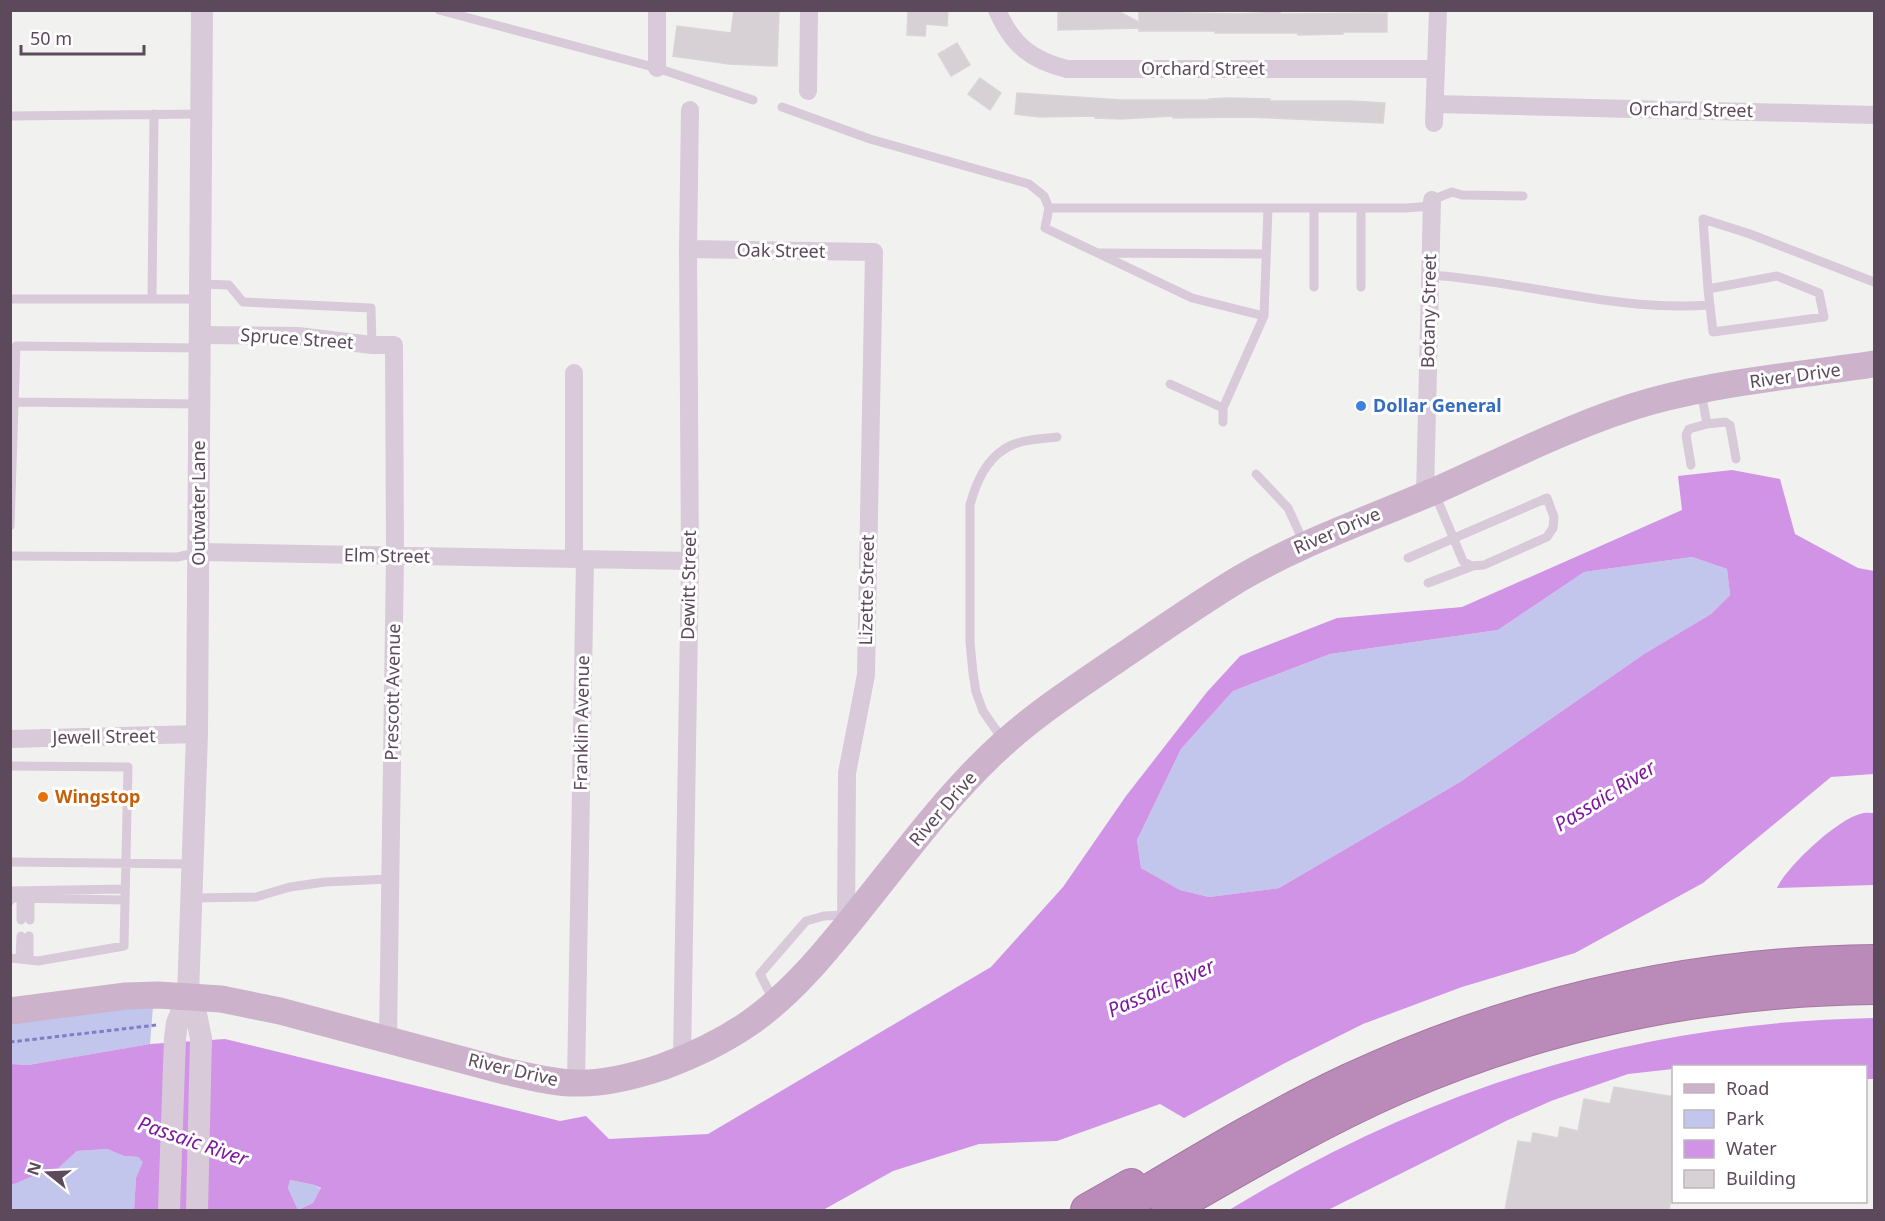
<svg xmlns="http://www.w3.org/2000/svg" width="1885" height="1221" viewBox="0 0 1885 1221" font-family="'Noto Sans',sans-serif">
  <style>
    .green { fill: #c2c5ec }
    .water { fill: #d193e5; fill-rule: evenodd }
    .building { fill: #d7d0d5; stroke: #dad4d9; stroke-width: 1.5 }
    .lines { fill: none; stroke-linecap: round; stroke-linejoin: round }
    .motorway-casing { stroke: #a677a3; stroke-width: 34 }
    .path { stroke: #807dc7; stroke-width: 3; stroke-dasharray: 4.5 3; stroke-linecap: butt }
    .service { stroke: #d8cad8; stroke-width: 9 }
    .minor { stroke: #d8cad8; stroke-width: 18 }
    .tertiary { stroke: #d8cad8; stroke-width: 22 }
    .primary { stroke: #ccb2cb; stroke-width: 27 }
    .motorway { stroke: #ba8bb8; stroke-width: 32 }
    .shop-dot { fill: #3f7fe0; stroke: #fff; stroke-width: 2 }
    .food-dot { fill: #e8710a; stroke: #fff; stroke-width: 2 }
    .labels { text-anchor: middle; stroke-width: 6; stroke-linejoin: round; paint-order: stroke }
    .street-label { font-size: 18px; fill: #5c495b; stroke: #fff }
    .shop-label { font-size: 18px; font-weight: bold; fill: #366cbe; stroke: #fff; text-anchor: start }
    .food-label { font-size: 18px; font-weight: bold; fill: #c56008; stroke: #fff; text-anchor: start }
    .water-label { font-size: 20px; font-style: italic; fill: #7e18a0; stroke: #fff }
  </style>
  <rect width="100%" height="100%" fill="#f1f2f0"/>
  <path class="green" d="M1692,557L1727,569L1730,595L1711,614L1644,654L1460,782L1279,888L1209,897L1180,890L1141,868L1137,840L1181,749L1233,691L1330,654L1498,630L1584,572Z
    M154,995L150,1044L28,1065L11,1064L10,1014Z
    M107,1149L124,1156L138,1157L144,1162L136,1178L134,1210H11V1185L12,1184L36,1175L53,1173L77,1151Z
    M290,1180L314,1185L321,1189L313,1203L298,1210L288,1188Z"/>
  <path class="water" d="M1732,470L1780,479L1795,534L1858,568L1874,571V774L1831,777L1703,883L1575,953L1462,987L1363,1024L1285,1063L1184,1118L1160,1104L1057,1141L979,1144L893,1171L823,1210H134L136,1178L143,1162L138,1157L124,1156L107,1149L77,1151L53,1173L36,1175L11,1185V1064L28,1065L150,1044L225,1039L560,1121L586,1116L609,1139L708,1134L991,967L1063,887L1126,796L1207,692L1240,656L1337,618L1462,607L1682,510L1678,476ZM1692,557L1727,569L1730,595L1711,614L1644,654L1460,782L1279,888L1209,897L1180,890L1141,868L1137,840L1181,749L1233,691L1330,654L1498,630L1584,572ZM290,1180L314,1185L321,1188L313,1203L298,1210L288,1188Z
    M1874,813V885L1777,888C1787,866 1837,820 1860,814C1865,812 1870,813 1874,813Z
    M1874,1018V1079H1866V1066H1674L1673,1069L1628,1074L1551,1101L1508,1120L1328,1210H1229C1431,1087 1638,1022 1874,1018Z"/>
  <path class="building" d="M734,10H779L777,66L729,64L673,56L677,26L731,33Z
    M908,10H948L947,26L926,24L925,36L907,35Z
    M1058,10H1116L1139,22V12L1239,14L1280,12V14L1387,13V32H1343V34L1298,35V33H1215V31H1139V28L1058,30Z
    M957,43L970,65L951,76L938,54Z
    M980,78L1001,93L990,110L968,94Z
    M1017,93L1121,100H1209V99L1228,98L1270,99V101H1351L1385,103L1383,123L1247,117L1173,118V116L1121,119L1095,118V116L1040,117L1015,114Z
    M1614,1087L1674,1097V1186L1669,1210H1505L1518,1141L1531,1143L1533,1133L1558,1138L1560,1127L1578,1131L1584,1099L1610,1104Z"/>
  <g class="lines">
    <g class="motorway-casing">
      <path id="motorway" d="M1087,1210L1131,1185
        M1116,1210C1192,1165 1268,1118 1349,1080C1515,1003 1692,963 1874,961
        M1168,1210C1243,1167 1318,1123 1397,1088C1548,1022 1710,990 1874,988"/>
    </g>
    <path class="path" d="M10,1042L157,1025"/>
    <path class="service" d="M439,10L657,68L753,100
      M782,107L870,139L1029,184L1044,196L1049,208
      M10,116L201,114
      M1432,200L1452,192L1462,195L1523,196
      M1361,208V287
      M1099,253L1266,254
      M1430,275C1524,281 1615,312 1710,305
      M1777,276L1819,293L1824,317L1713,332L1708,289Z
      M201,284L229,285L243,302L371,308L372,345
      M1314,287V208
      M1708,289L1703,219L1750,234L1874,282
      M152,298L154,114
      M10,299H200
      M1264,316L1268,208
      M1170,384L1223,408
      M1701,392L1707,424L1725,422L1730,425L1736,459
      M14,402L199,404
      M1223,422V408L1264,316L1192,298L1045,228L1049,208H1406L1432,206
      M1691,465L1686,435L1689,429L1707,424
      M1256,474L1288,508L1304,543
      M10,526L16,346L199,348
      M10,556L177,557L197,553
      M1408,558L1547,498L1554,517L1553,528L1547,537L1484,565L1471,566L1463,561L1435,494
      M1428,583L1473,566
      M1003,740L983,711L976,692L973,673L970,642V505C975,486 985,462 1003,450C1018,439 1040,439 1057,437
      M10,766L128,767L124,946L38,961L10,958
      M10,862L191,864
      M10,891L124,889
      M191,898L256,897L290,887L325,882L390,879
      M10,901L12,898H17L124,900
      M21,920V898
      M30,920V898
      M20,959L21,936
      M29,960V936
      M774,1001L760,974L806,921L824,916L846,915"/>
    <path class="minor" d="M997,10C1012,45 1031,60 1067,69H1436
      M657,68V10
      M808,91L809,10
      M1435,104L1874,115
      M1434,123L1438,10
      M688,249L874,252L866,675L847,773L846,926
      M199,335L298,336L372,345H394L395,556L388,1038
      M574,373V559
      M1425,495L1432,200
      M199,552L690,561
      M10,739L197,734
      M682,1060L690,561L688,249L690,110
      M576,1083L585,559"/>
    <path class="tertiary" d="M188,996L195,1009L201,1038L197,1210
      M169,1210L175,1038L177,1023L188,996L197,734L202,10"/>
    <path class="primary" d="M10,1011L126,996L158,995L221,999L280,1011L504,1071C528,1076 552,1083 576,1083C605,1084 635,1076 662,1067C692,1056 722,1042 748,1024C792,994 827,950 860,909C902,857 942,802 990,756C1029,718 1074,689 1118,659C1158,632 1198,604 1239,579C1302,542 1370,519 1437,490C1506,459 1580,421 1652,401C1725,381 1801,375 1874,364"/>
    <use href="#motorway" class="motorway"/>
  </g>
  <circle class="shop-dot" cx="1361" cy="406" r="6"/>
  <circle class="food-dot" cx="43" cy="797" r="6"/>
  <g class="labels">
    <g class="street-label">
      <text x="1203" y="75">Orchard Street</text>
      <text transform="translate(1691 110) rotate(1)" y="6">Orchard Street</text>
      <text transform="translate(781 251) rotate(1)" y="6">Oak Street</text>
      <text transform="translate(1429 311) rotate(-89)" y="6">Botany Street</text>
      <text transform="translate(297 339) rotate(4)" y="6">Spruce Street</text>
      <text transform="translate(1795 376) rotate(-8)" y="6">River Drive</text>
      <text transform="translate(199 503) rotate(-90)" y="6">Outwater Lane</text>
      <text transform="translate(1337 531) rotate(-23)" y="6">River Drive</text>
      <text transform="translate(387 556) rotate(1)" y="6">Elm Street</text>
      <text transform="translate(689 585) rotate(-89)" y="6">Dewitt Street</text>
      <text transform="translate(867 590) rotate(-89)" y="6">Lizette Street</text>
      <text transform="translate(393 692) rotate(-89)" y="6">Prescott Avenue</text>
      <text transform="translate(582 723) rotate(-89)" y="6">Franklin Avenue</text>
      <text transform="translate(104 737) rotate(-1)" y="6">Jewell Street</text>
      <text transform="translate(943 809) rotate(-49)" y="6">River Drive</text>
      <text transform="translate(513 1070) rotate(13)" y="6">River Drive</text>
    </g>
    <g class="shop-label">
      <text x="1373" y="412">Dollar General</text>
    </g>
    <g class="food-label">
      <text x="55" y="803">Wingstop</text>
    </g>
    <g class="water-label">
      <text transform="translate(1605 796) rotate(-32)" y="7">Passaic River</text>
      <text transform="translate(1161 988) rotate(-24)" y="7">Passaic River</text>
      <text transform="translate(193 1141) rotate(19)" y="7">Passaic River</text>
    </g>
  </g>
  <rect width="1885" height="1221" fill="none" stroke="#5c495b" stroke-width="24"/>
  <rect x="1672" y="1065" width="195" height="138" fill="#ffffff" stroke="#beb6bd" stroke-width="1.5"/>
  <rect x="1684" y="1084" width="30" height="9" fill="#ccb2cb" stroke="#beb6bd" stroke-width="1.5"/>
  <text x="1726" y="1095" font-size="18" fill="#5c495b">Road</text>
  <rect x="1684" y="1110" width="30" height="18" fill="#c2c5ec" stroke="#beb6bd" stroke-width="1.5"/>
  <text x="1726" y="1125" font-size="18" fill="#5c495b">Park</text>
  <rect x="1684" y="1140" width="30" height="18" fill="#d193e5" stroke="#beb6bd" stroke-width="1.5"/>
  <text x="1726" y="1155" font-size="18" fill="#5c495b">Water</text>
  <rect x="1684" y="1170" width="30" height="18" fill="#d7d0d5" stroke="#beb6bd" stroke-width="1.5"/>
  <text x="1726" y="1185" font-size="18" fill="#5c495b">Building</text>
  <g transform="translate(48 1173) rotate(288)" stroke="#ffffff" stroke-width="4.5" paint-order="stroke">
  <path d="M0-4.5L10 22L0 15L-10 22Z" fill="#5c495b"/>
  <text y="-9" font-size="16" font-weight="bold" text-anchor="middle" fill="#5c495b">N</text>
  </g>
  <path d="M21 45v9h123v-9" fill="none" stroke="#5c495b" stroke-width="3"/>
  <text x="30" y="45" font-size="18" fill="#5c495b" stroke="#ffffff" stroke-width="4.5" paint-order="stroke">50 m</text>
</svg>
